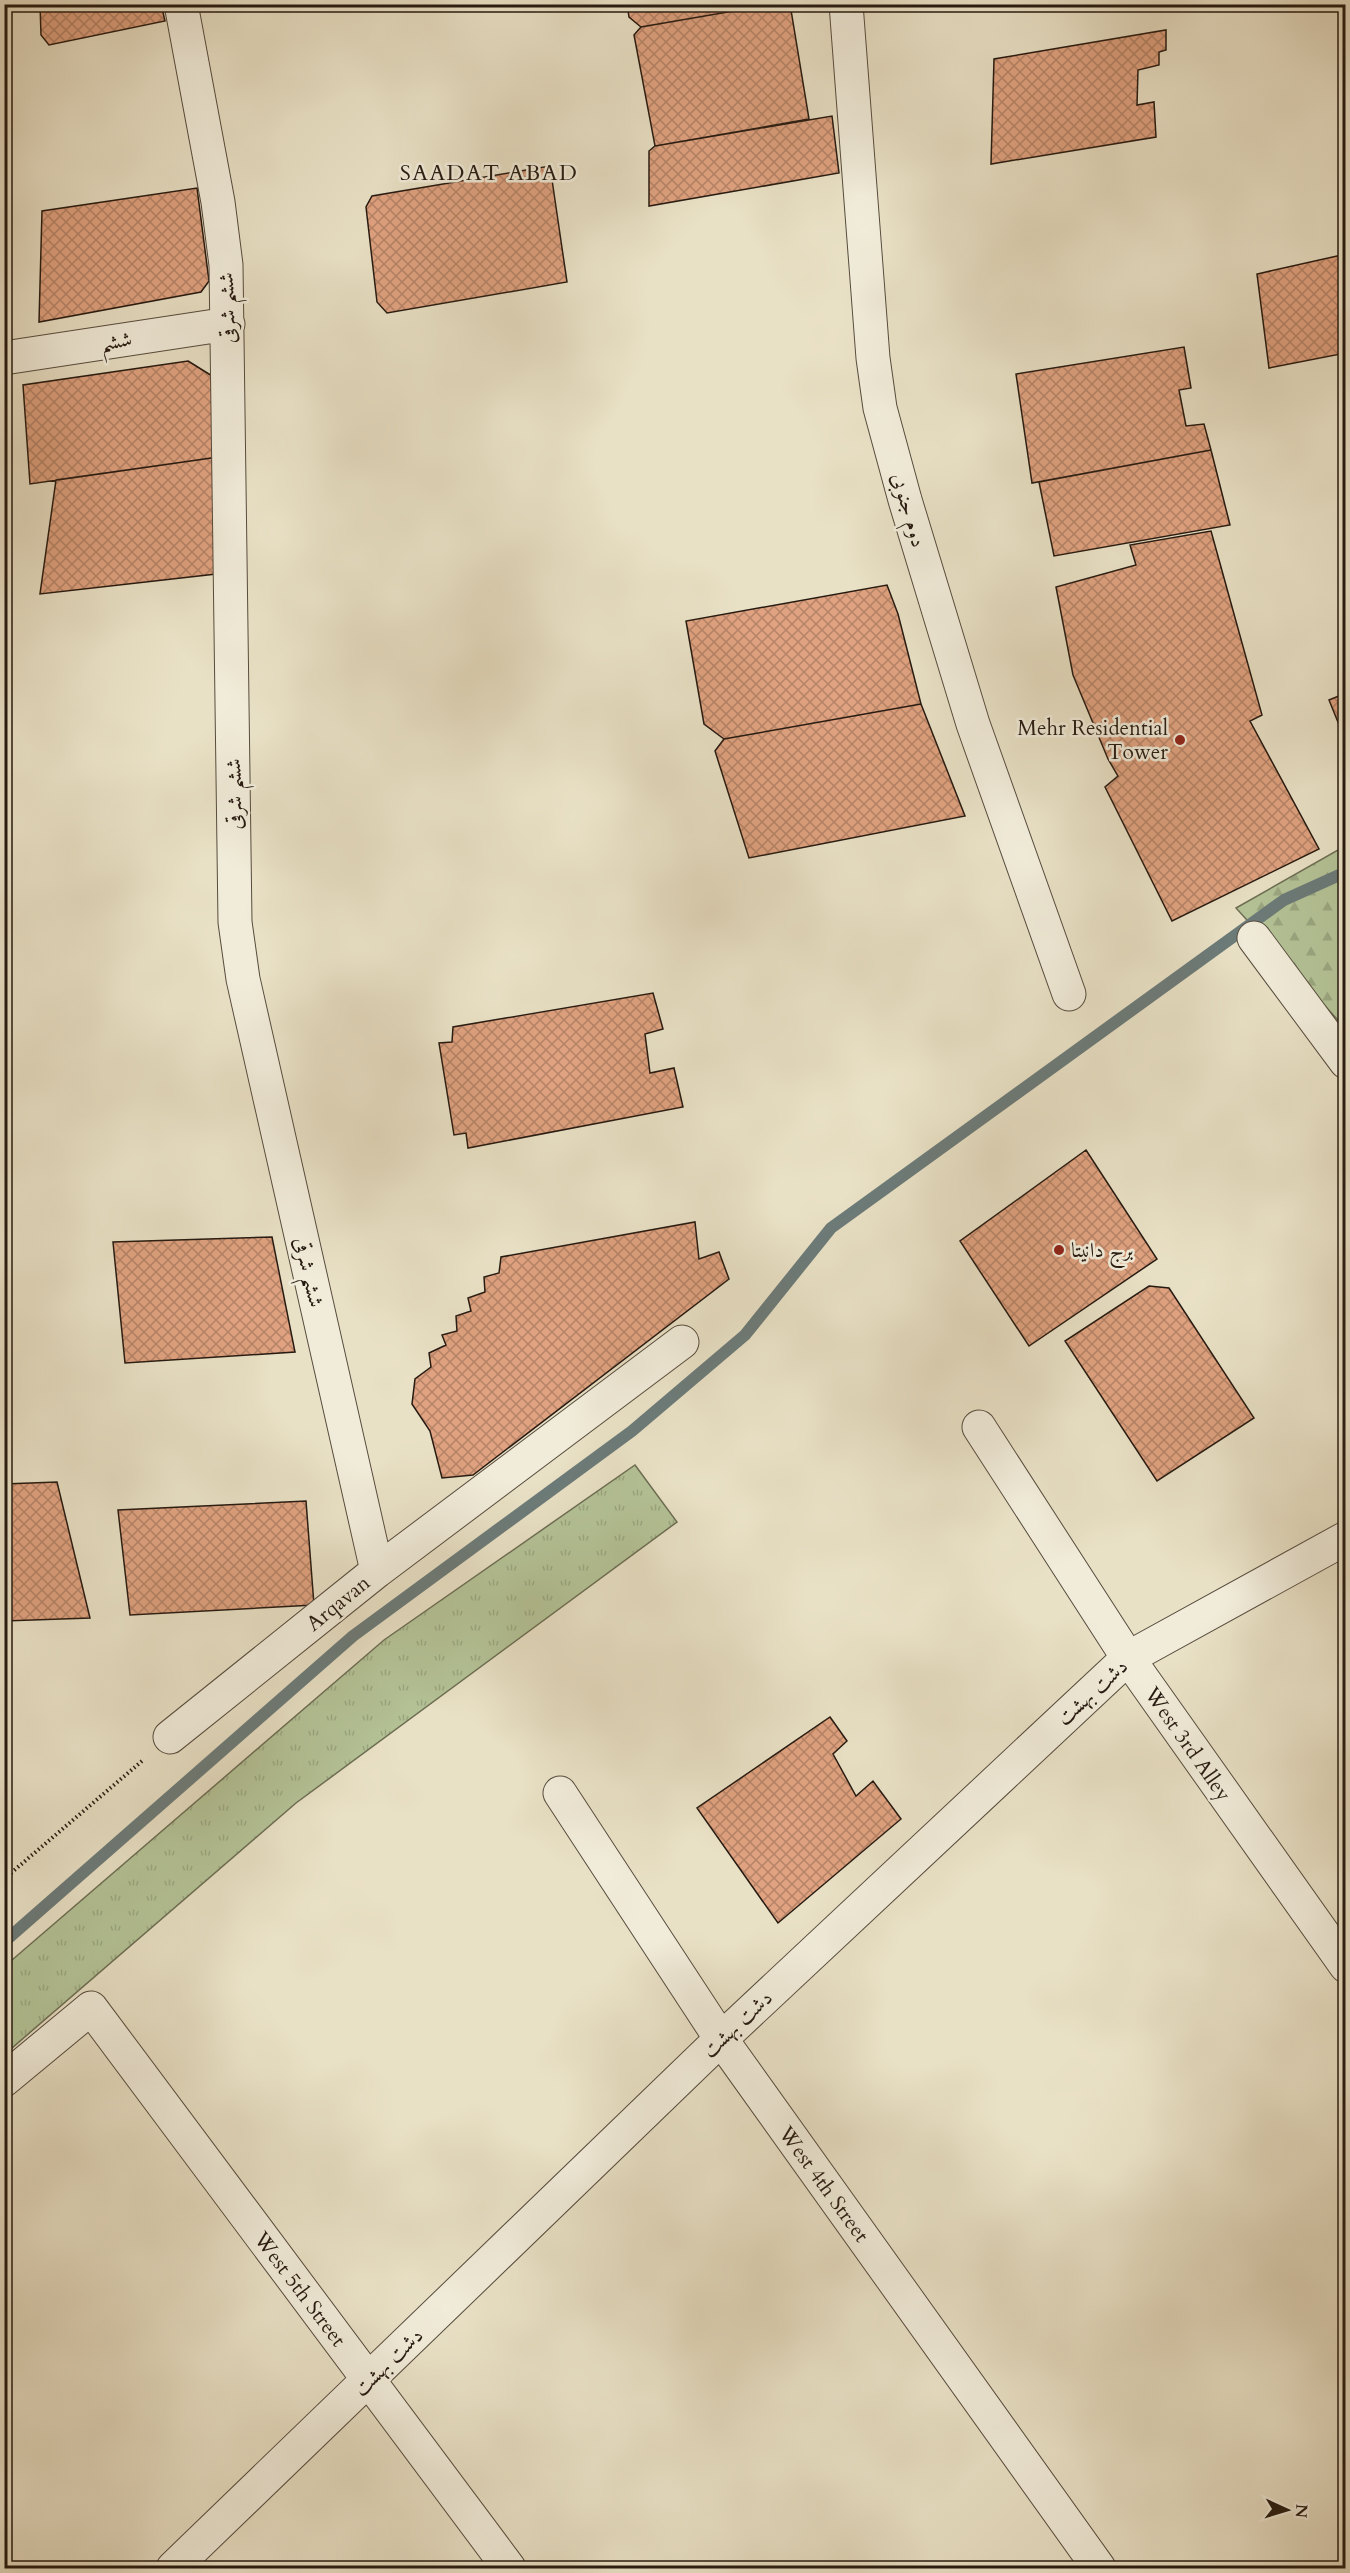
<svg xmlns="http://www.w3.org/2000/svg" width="1350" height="2573" viewBox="0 0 1350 2573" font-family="Cardo,Amiri,serif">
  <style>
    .grass { fill: url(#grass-tufts); stroke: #6d6e54; stroke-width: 1.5 }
    .forest { fill: url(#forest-firs); stroke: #6d6e54; stroke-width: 1.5 }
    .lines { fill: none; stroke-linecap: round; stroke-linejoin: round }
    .stream { stroke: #6c7b79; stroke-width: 12 }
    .building { fill: url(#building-cross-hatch); stroke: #261a11; stroke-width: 1.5 }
    .minor-casing { stroke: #574c3e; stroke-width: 35 }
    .tertiary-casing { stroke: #574c3e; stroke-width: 35 }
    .path { stroke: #261a11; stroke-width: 4; stroke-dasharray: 1.5 3; stroke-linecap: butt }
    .minor { stroke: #f1ecda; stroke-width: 33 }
    .tertiary { stroke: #f1ecda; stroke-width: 33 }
    .poi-dot { fill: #8f2418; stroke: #f1ecda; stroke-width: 2 }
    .labels { text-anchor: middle; stroke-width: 5; stroke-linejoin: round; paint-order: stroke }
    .street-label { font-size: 21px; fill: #261a11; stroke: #f1ecda }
    .poi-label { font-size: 21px; fill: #261a11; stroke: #f1ecda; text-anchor: end }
    .neighbourhood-label { font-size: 22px; letter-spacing: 1.5px; fill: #261a11; stroke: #f1ecda }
  </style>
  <defs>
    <pattern id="grass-tufts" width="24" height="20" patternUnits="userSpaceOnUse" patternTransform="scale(1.5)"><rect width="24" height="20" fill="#b4c397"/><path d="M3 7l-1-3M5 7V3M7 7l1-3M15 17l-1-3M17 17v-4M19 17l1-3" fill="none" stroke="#9ba781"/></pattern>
    <pattern id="forest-firs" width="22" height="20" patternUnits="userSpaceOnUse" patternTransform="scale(1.5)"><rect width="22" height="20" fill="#b4c397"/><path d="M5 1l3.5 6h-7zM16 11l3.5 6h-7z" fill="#9ba781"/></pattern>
    <pattern id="building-cross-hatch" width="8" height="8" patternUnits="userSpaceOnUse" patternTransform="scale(1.5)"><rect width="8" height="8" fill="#e0a280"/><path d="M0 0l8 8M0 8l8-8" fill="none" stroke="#b58367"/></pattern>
  </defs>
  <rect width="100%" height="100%" fill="#e9e1c6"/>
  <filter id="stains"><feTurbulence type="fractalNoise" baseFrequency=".00333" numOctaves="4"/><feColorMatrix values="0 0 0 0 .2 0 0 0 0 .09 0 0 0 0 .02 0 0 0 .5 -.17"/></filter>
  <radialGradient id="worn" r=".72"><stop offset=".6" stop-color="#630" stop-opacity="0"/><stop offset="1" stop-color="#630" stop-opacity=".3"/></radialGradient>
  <path class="grass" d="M635,1465L677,1522L296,1803L5,2054V1966L384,1640Z"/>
  <path class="forest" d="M1345,846V1028L1236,908Z"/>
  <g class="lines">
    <path class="stream" d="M4,1942L353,1636L632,1431L745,1335L831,1228L1284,900L1346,872"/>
  </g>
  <path class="building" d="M40,4H161L165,21L49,45L41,35Z
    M627,4H774L641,27L629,17Z
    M774,4H790L809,119L655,146L634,35L641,27Z
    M1166,30V50L1159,52V65L1138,70L1137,105L1154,102L1156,137L991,164L994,59Z
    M832,116L839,173L649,206V151L655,146Z
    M550,166L567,282L387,313L377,302L366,207L372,196Z
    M197,188L209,281L201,292L39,322L42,211Z
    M1346,254V353L1269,368L1257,274Z
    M1184,347L1191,388L1179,390L1186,426L1204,424L1211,450L1032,483L1016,374Z
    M188,361L217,379L218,457L30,484L23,385Z
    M1211,450L1230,525L1054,556L1039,482Z
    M218,457L216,574L40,594L56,480Z
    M1211,531L1262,715L1250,721L1319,849L1172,921L1105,787L1118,776L1108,759L1073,675L1056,587L1136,565L1130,545Z
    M887,585L898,614L921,704L724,739L704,724L686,621Z
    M1346,693V742L1329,700Z
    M921,704L965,816L749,858L715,751L724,739Z
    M653,993L663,1029L645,1034L650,1073L674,1068L683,1107L468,1148L466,1133L454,1135L439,1043L452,1042L453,1027Z
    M1086,1150L1157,1259L1029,1346L960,1241Z
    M695,1222L699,1259L719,1252L729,1279L473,1475L442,1478L430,1431L412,1404L415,1379L431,1367L429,1353L446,1345L442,1335L457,1331L456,1316L471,1311L468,1298L485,1292L484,1277L499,1273L501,1257Z
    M272,1237L295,1352L125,1363L113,1242Z
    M1149,1286L1169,1288L1254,1418L1157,1481L1065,1341Z
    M57,1482L90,1618L4,1621V1484Z
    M306,1501L314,1605L130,1615L118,1510Z
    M830,1717L847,1741L833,1754L856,1796L873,1781L901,1819L778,1923L697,1808Z"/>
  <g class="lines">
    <g class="minor-casing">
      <path id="minor" d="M181,4L218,202L226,265L235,922L243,979L377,1571
        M846,4L873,358L880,408L905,500L973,724L1069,994
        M4,358L228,324
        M1254,938L1346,1062
        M979,1427L1128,1658L1346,1966
        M170,1737L377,1571L682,1342
        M560,1793L721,2039L1099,2568
        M4,2080L91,2008L509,2568"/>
    </g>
    <g class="tertiary-casing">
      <path id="tertiary" d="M173,2568L721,2039L1128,1658L1346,1538"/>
    </g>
    <path class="path" d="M4,1879L142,1761"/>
    <use href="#minor" class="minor"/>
    <use href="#tertiary" class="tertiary"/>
  </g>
  <g class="poi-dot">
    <circle cx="1180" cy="740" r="6"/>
    <circle cx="1059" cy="1250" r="6"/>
  </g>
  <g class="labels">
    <g class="street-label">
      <text transform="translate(227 308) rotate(-92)" y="7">ششم شرقی</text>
      <text transform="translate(116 341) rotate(-9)" y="7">ششم</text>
      <text transform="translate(909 510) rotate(74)" y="7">دوم جنوبی</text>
      <text transform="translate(234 794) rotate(-91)" y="7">ششم شرقی</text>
      <text transform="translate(309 1272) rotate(77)" y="7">ششم شرقی</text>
      <text transform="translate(338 1603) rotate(-39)" y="7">Arqavan</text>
      <text transform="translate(1092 1692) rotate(-42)" y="7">دشت بهشت</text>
      <text transform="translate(1188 1744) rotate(55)" y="7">West 3rd Alley</text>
      <text transform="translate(737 2024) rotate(-43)" y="7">دشت بهشت</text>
      <text transform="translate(824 2184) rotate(54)" y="7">West 4th Street</text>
      <text transform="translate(300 2289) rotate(53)" y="7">West 5th Street</text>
      <text transform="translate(388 2362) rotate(-44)" y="7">دشت بهشت</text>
    </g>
    <g class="poi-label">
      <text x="1168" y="735">Mehr Residential<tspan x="1168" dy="24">Tower</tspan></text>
      <text x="1071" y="1257" text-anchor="start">برج دانیتا</text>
    </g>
    <g class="neighbourhood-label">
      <text x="489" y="180">SAADAT ABAD</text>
    </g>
  </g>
  <rect width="1350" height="2573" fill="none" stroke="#e9e1c6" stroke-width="24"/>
  <rect x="6" y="6" width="1338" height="2561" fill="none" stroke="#261a11" stroke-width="3"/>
  <rect x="12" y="12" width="1326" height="2549" fill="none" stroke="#261a11" stroke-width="1.5"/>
  <g transform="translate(1287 2510) rotate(94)" stroke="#f1ecda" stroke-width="4.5" paint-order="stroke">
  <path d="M0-4.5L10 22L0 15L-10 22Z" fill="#261a11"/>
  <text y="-9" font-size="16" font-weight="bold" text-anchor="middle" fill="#261a11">N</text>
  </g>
  <rect width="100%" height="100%" filter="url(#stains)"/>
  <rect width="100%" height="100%" fill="url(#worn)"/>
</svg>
